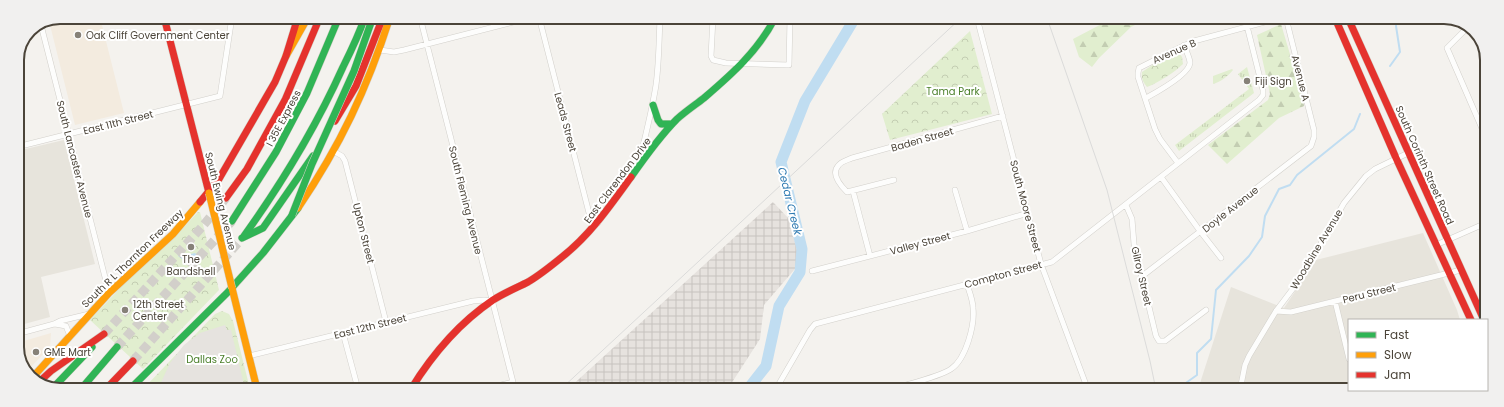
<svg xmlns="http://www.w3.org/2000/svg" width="1504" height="407" viewBox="0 0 1504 407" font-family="Poppins,sans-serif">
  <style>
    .residential { fill: #e7e4dc }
    .commercial { fill: #f3ebdf }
    .industrial { fill: url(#industrial-grid) }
    .grass { fill: url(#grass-tufts) }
    .forest { fill: url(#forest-firs) }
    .park { fill: url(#park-crowns) }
    .parking { fill: #e6e3df }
    .water { fill: url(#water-rules) }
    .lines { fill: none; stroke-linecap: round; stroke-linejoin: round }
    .stream { stroke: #c0ddf1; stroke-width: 2 }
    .river { stroke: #c0ddf1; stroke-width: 11 }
    .highway-tunnel { stroke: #d2cfca; stroke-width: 9; stroke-dasharray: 9 4.5; stroke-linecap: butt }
    .street-casing { stroke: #d2d0cb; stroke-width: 6 }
    .fast-casing { stroke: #d3cfc5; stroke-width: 8 }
    .slow-casing { stroke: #d3cfc5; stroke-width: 8 }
    .jam-casing { stroke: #d3cfc5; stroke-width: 8 }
    .street { stroke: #fdfdfc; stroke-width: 5 }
    .fast { stroke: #30b455; stroke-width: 7 }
    .slow { stroke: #ff9f0a; stroke-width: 7 }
    .jam { stroke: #e5322d; stroke-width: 7 }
    .tram { stroke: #dbdbda; stroke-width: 1 }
    .fast-bridge-casing { stroke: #d3cfc5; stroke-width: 8; stroke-linecap: butt }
    .slow-bridge-casing { stroke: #d3cfc5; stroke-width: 8; stroke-linecap: butt }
    .fast-bridge { stroke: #30b455; stroke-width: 7 }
    .slow-bridge { stroke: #ff9f0a; stroke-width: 7 }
    .poi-dot { fill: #868178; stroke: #fff; stroke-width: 1.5 }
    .labels { text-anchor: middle; stroke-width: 4; stroke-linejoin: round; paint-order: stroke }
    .poi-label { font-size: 10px; fill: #4b4439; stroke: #fff; text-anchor: start }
    .street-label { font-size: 10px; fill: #4b4439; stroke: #fff }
    .park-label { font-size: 10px; fill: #4a7f2a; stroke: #fff }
    .water-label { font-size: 11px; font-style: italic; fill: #2e7ab2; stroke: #fff }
    .rim { fill: none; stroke: #4b4439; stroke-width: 2 }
  </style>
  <defs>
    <pattern id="industrial-grid" width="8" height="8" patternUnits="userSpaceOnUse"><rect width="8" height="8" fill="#e6e2de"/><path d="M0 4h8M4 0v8" fill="none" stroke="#c7c3bf"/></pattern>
    <pattern id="grass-tufts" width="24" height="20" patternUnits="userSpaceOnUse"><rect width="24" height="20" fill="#e1eecf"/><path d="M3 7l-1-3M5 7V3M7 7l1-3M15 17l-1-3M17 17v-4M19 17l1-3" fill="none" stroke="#c3cdb2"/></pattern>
    <pattern id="forest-firs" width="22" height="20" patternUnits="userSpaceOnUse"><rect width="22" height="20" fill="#e1eecf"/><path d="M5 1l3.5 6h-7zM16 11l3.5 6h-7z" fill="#c3cdb2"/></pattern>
    <pattern id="park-crowns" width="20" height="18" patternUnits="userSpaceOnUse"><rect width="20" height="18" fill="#e1eecf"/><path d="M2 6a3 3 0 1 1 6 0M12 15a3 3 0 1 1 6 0" fill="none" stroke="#c3cdb2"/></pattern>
    <pattern id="water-rules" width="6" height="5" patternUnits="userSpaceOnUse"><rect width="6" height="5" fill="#c0ddf1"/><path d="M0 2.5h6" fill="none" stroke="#a6bfcf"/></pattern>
  </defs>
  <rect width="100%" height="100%" fill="#f4f2ee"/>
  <path class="residential" d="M64,140L95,264L41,277L50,317L17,326V151Z
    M1423,233L1457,310L1460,320H1349V390H1199L1201,380L1231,287L1284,308L1316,260Z"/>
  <path class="commercial" d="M60,17H100L124,113L75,125L49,21Z
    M51,333L50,347L26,372L17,350V343Z"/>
  <path class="industrial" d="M773,202L790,220L800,263L764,305L760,339L731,384L715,389H568Z"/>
  <path class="grass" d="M1247,67L1254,93L1179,151L1175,145L1249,89L1238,74Z"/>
  <path class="forest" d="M1113,18H1149L1131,27L1099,58L1092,67L1079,57L1073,39Z
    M1281,24L1303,98L1304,106L1279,118L1227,164L1208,145L1268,100L1270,94L1257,35Z"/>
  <path class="park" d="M970,31L992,114L890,140L882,114Z
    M1178,52L1182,57L1183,64C1175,72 1158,83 1147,87C1143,82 1141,78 1142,72L1163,58Z
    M1232,69L1233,70C1228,76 1221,82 1213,84V76Z
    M198,212H200L219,290L143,369L90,320L123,285L170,242Z
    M222,311L229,314L233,321L250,389H143L215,314Z"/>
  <path class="parking" d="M225,325L227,330H231L245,389H158L170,363L184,345L200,333Z"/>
  <path class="water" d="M195,253L197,255L191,261H185L178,256L179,254L187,255Z"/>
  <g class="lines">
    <path class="stream" d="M1390,66L1400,52L1396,26L1397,18
      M1176,390L1197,375V353L1211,339L1216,290L1249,256L1262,237L1265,216L1279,189L1290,185L1297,175L1354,129L1360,114"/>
    <path class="river" d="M748,389L766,366L779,306L800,272L802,249L781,162L805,101L855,18"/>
    <path class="highway-tunnel" d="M104,334L202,227L226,198
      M117,347L232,221
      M133,361L238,243"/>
    <g class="street-casing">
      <path id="street" d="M420,17L513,382L484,389
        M539,17L589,213L598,223
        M713,18L711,56L713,60L726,63L789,65L790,18
        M977,18L1041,264L1088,390
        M41,25L109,293
        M1468,27L1447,48L1487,140
        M380,50L394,52L404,50L533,17
        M1146,98C1155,93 1189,75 1190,63C1190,58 1186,51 1184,45
        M17,147L220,96L232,17
        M333,151L342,156L345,161L386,322
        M639,163C645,137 652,111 656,85C659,63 659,40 660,18
        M1178,163L1160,139L1155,129L1138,77V73L1139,68L1173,51L1194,41L1280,18
        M1161,177L1200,231L1221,258
        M894,180L847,192C841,186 831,174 838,166C841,161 848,160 852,158L1003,116
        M955,190L967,231
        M853,191L870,256
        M1126,205L1132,219L1134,244L1156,336L1159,341H1165L1206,310
        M1436,245L1486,223
        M812,271L967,231L1028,213
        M1141,277L1311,146L1314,137V130L1286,18
        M1335,301L1349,359
        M1276,311L1291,312L1461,270
        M55,324L66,326L70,336
        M343,333L358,389
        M17,334L54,324L60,321L89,314
        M249,356L473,301L484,300L492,301
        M776,389L810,330L815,324L1052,262L1259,100L1263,95V90L1245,18
        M893,389C908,384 939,377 951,369C966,359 975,325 973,308C973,300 969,291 967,284
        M1240,390L1245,365L1249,356L1276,311L1298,282L1311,261L1344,203L1366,176L1375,169L1408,153"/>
    </g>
    <g class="fast-casing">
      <path id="fast" d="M653,105L658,120L661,124H672
        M631,177C645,157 660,136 677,119C686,111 695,105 704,98C732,74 758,51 775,18
        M232,221L276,152L307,93L339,17
        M244,236C282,183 316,127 343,67C351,51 359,34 365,17
        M242,238L263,228L313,156
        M52,389L92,347
        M81,389L117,347
        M130,389L228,292L263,253L298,208"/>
    </g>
    <g class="slow-casing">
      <path id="slow" d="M286,56L308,17
        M298,208C340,146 367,89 390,17
        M232,288L257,389
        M32,378L109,293L173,234L200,202"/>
    </g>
    <g class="jam-casing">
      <path id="jam" d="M164,17L209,193
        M1335,18L1396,158L1471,320
        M1348,18L1484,320
        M335,121L356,86L383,17
        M226,198L247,169L285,100L320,17
        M200,202L219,179L275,82L286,56L298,17
        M39,382L51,371L104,334
        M106,389L133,361
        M411,389C432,355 459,323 493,300C504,293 516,288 528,282C540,275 551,266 562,257C590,235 610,206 631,177"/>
    </g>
    <use href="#street" class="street"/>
    <use href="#fast" class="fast"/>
    <use href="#slow" class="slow"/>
    <use href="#jam" class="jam"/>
    <path class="tram" d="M1047,18L1107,190L1150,361L1156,390
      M561,389L961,18"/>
    <g class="fast-bridge-casing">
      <path id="fast-bridge" d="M292,215L312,164L354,71L373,17"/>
    </g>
    <g class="slow-bridge-casing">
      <path id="slow-bridge" d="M209,193L232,288"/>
    </g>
    <use href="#fast-bridge" class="fast-bridge"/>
    <use href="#slow-bridge" class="slow-bridge"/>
  </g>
  <g class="poi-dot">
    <circle cx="78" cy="35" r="4"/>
    <circle cx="1247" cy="81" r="4"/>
    <circle cx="191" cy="247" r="4"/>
    <circle cx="125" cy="310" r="4"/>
    <circle cx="36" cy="352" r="4"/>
  </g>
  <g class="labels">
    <g class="poi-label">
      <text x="86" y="39">Oak Cliff Government Center</text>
      <text x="1255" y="85">Fiji Sign</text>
      <text x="191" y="263" text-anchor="middle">The<tspan x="191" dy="12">Bandshell</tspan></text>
      <text x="133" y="308">12th Street<tspan x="133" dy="12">Center</tspan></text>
      <text x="44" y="356">GME Mart</text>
    </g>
    <g class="street-label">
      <text transform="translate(1174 51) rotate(-24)" y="4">Avenue B</text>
      <text transform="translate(1301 78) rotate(76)" y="4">Avenue A</text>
      <text transform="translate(283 118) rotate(-62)" y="4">I 35E Express</text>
      <text transform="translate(118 122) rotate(-14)" y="4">East 11th Street</text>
      <text transform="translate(566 122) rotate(75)" y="4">Leads Street</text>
      <text transform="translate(922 139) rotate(-16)" y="4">Baden Street</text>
      <text transform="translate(75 159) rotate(76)" y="4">South Lancaster Avenue</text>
      <text transform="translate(1425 165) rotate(66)" y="4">South Corinth Street Road</text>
      <text transform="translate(617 180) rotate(-53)" y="4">East Clarendon Drive</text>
      <text transform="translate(466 200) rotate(76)" y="4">South Fleming Avenue</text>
      <text transform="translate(221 201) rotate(76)" y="4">South Ewing Avenue</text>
      <text transform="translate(1026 206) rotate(75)" y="4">South Moore Street</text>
      <text transform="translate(1230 209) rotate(-38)" y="4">Doyle Avenue</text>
      <text transform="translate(364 233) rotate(76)" y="4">Upton Street</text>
      <text transform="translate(920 243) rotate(-15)" y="4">Valley Street</text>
      <text transform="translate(1316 249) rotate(-59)" y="4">Woodbine Avenue</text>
      <text transform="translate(132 258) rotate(-44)" y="4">South R L Thornton Freeway</text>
      <text transform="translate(1003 274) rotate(-15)" y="4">Compton Street</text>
      <text transform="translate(1142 276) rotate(77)" y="4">Gilroy Street</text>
      <text transform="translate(1369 293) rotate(-14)" y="4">Peru Street</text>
      <text transform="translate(370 326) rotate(-14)" y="4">East 12th Street</text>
    </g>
    <g class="park-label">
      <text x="953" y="95">Tama Park</text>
      <text x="212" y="363">Dallas Zoo</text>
    </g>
    <g class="water-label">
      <text transform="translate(790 201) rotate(76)" y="4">Cedar Creek</text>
    </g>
  </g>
  <path d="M0 0H1504V407H0ZM60 24H1444A36 36 0 0 1 1480 60V347A36 36 0 0 1 1444 383H60A36 36 0 0 1 24 347V60A36 36 0 0 1 60 24Z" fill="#f1f0ef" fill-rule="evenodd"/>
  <path class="rim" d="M60 24H1444A36 36 0 0 1 1480 60V347A36 36 0 0 1 1444 383H60A36 36 0 0 1 24 347V60A36 36 0 0 1 60 24Z"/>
  <rect x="1348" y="319" width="140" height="72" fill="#ffffff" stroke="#b7b4b0"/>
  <rect x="1356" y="332" width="20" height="6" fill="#30b455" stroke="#b7b4b0"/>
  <text x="1384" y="339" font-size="12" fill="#4b4439">Fast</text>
  <rect x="1356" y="352" width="20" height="6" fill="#ff9f0a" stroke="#b7b4b0"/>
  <text x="1384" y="359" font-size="12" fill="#4b4439">Slow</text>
  <rect x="1356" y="372" width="20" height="6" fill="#e5322d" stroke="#b7b4b0"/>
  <text x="1384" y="379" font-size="12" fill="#4b4439">Jam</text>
</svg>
